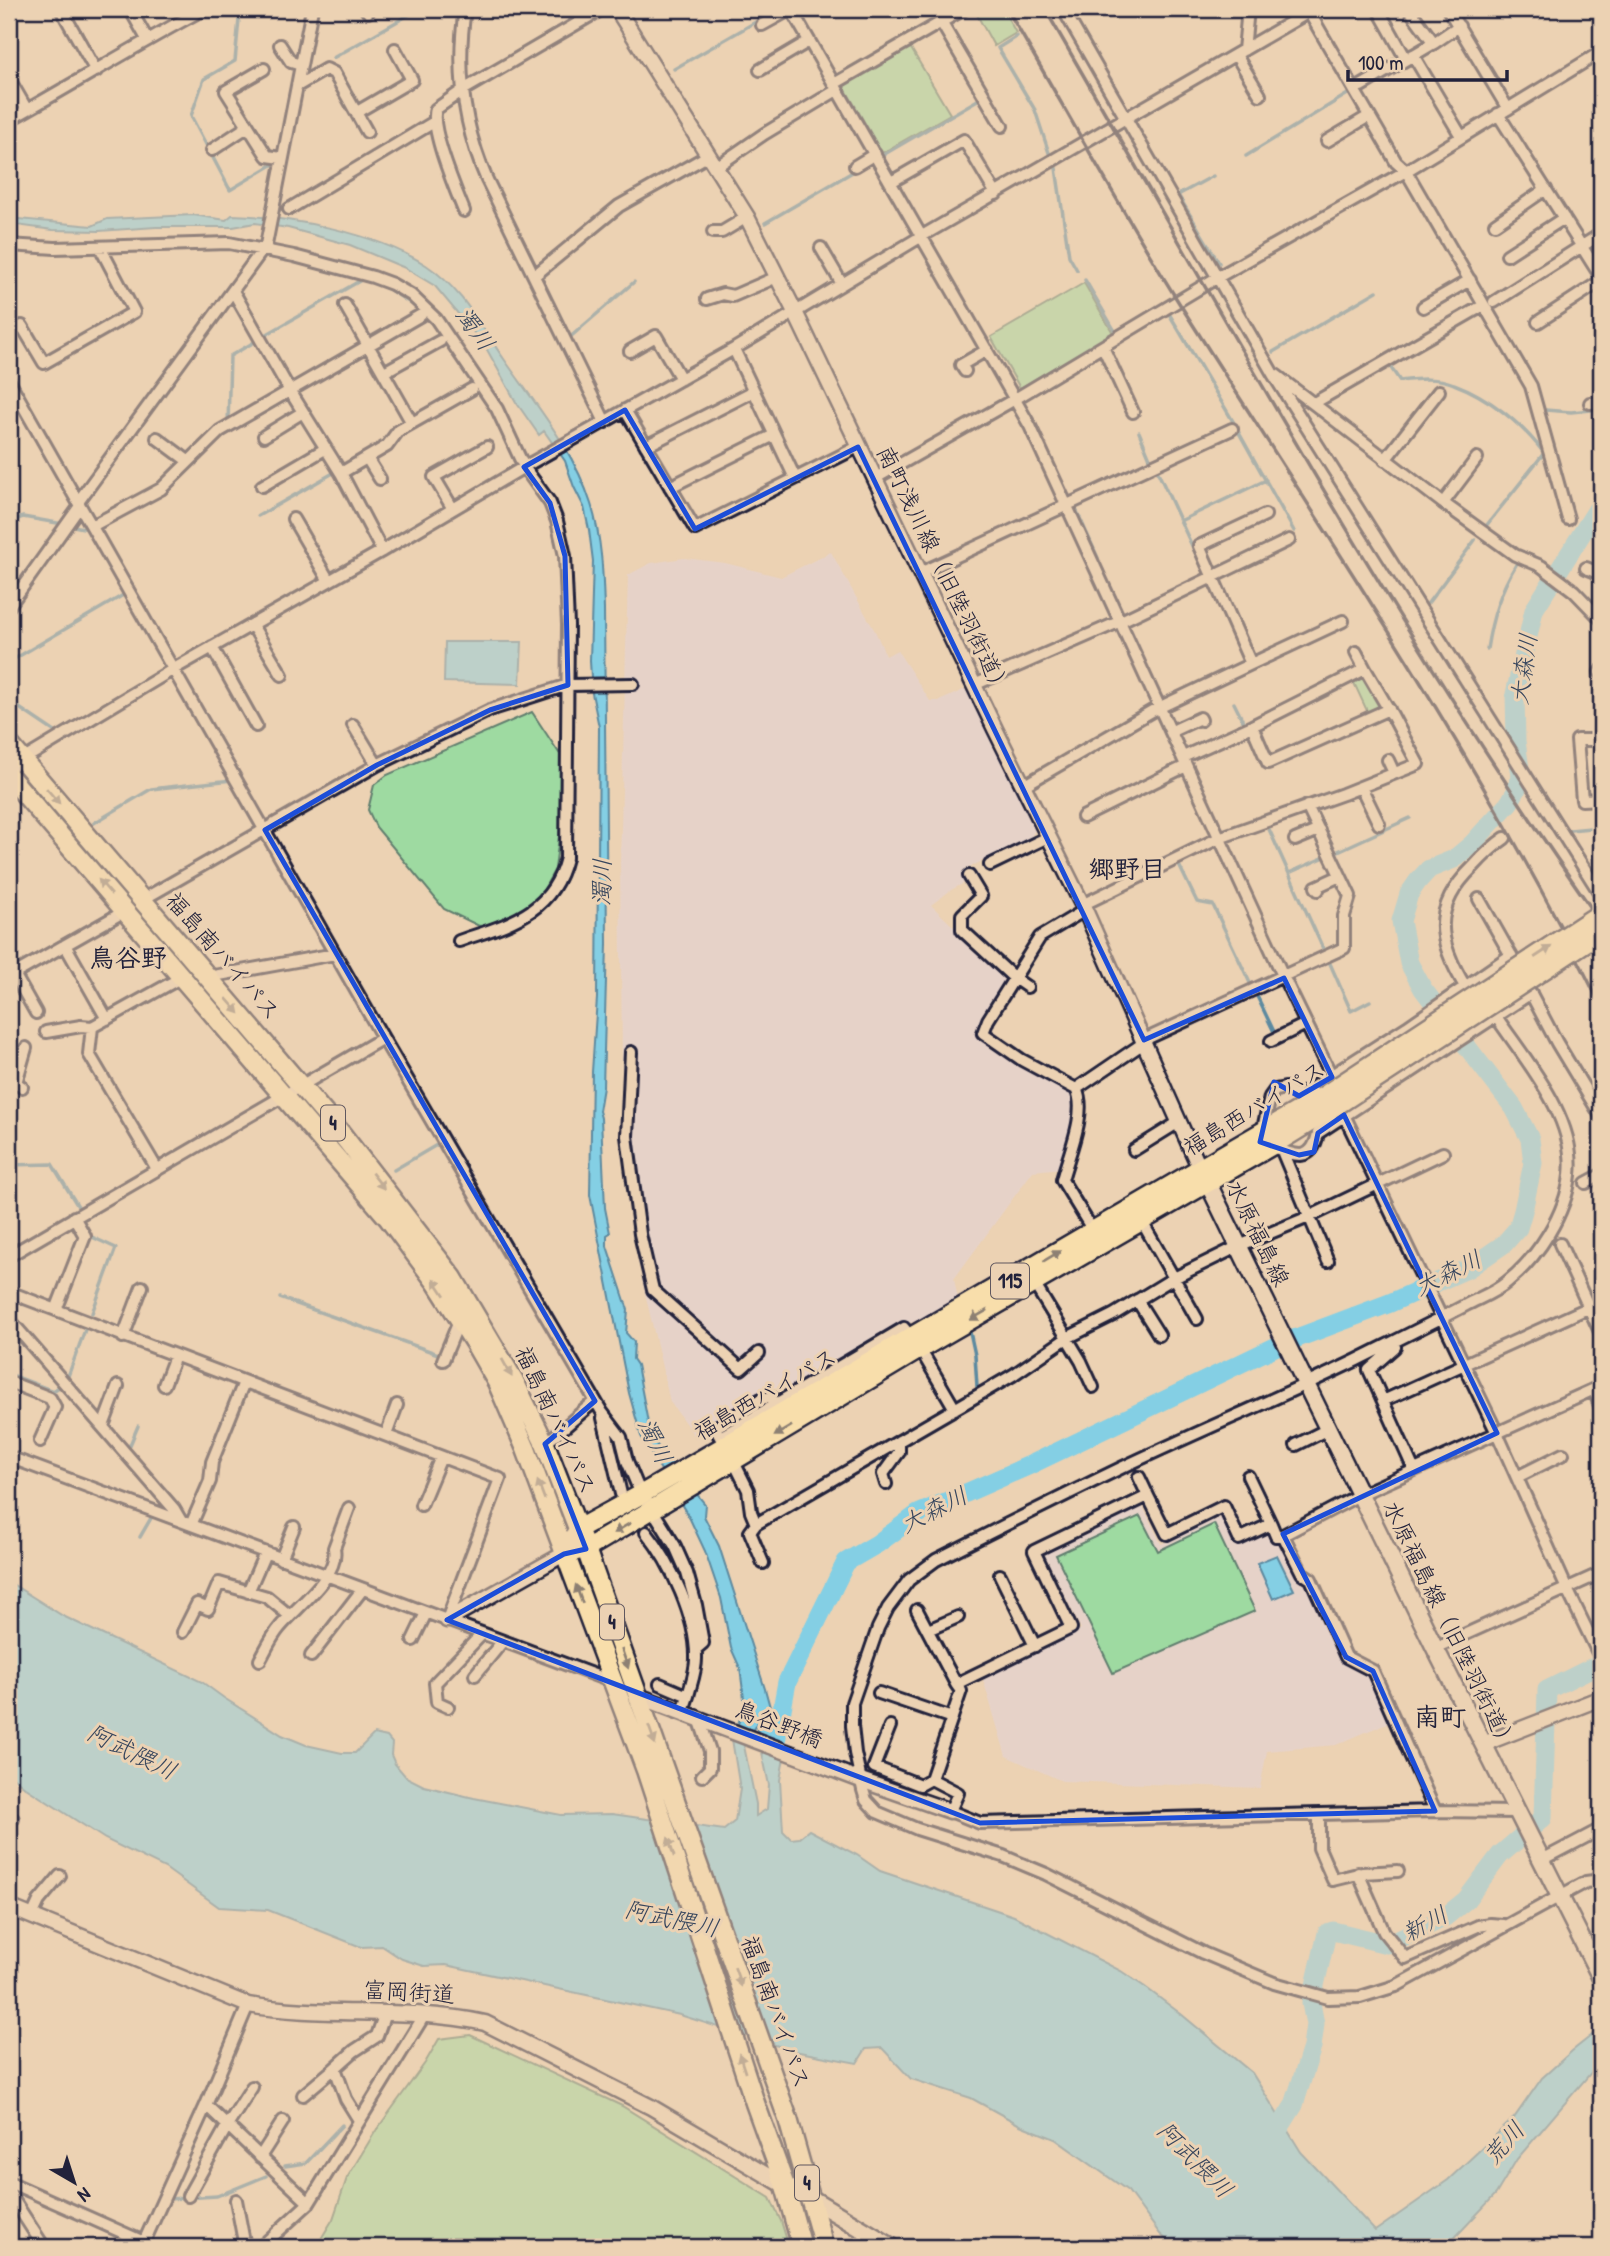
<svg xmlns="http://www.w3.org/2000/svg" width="1610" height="2256" viewBox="0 0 1610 2256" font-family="'Patrick Hand','Klee One',sans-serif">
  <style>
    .built { fill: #e6d2c8 }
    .green { fill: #9edaa1; stroke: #607e6e; stroke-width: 2 }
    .water { fill: #84cfe4; stroke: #5d8aa0; stroke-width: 2; fill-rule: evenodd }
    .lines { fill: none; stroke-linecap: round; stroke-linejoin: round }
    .stream { stroke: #5d8aa0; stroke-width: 3.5 }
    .river { stroke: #84cfe4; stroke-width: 19 }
    .minor-casing { stroke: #22223b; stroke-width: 16 }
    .tertiary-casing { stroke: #22223b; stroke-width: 19 }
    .secondary-casing { stroke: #22223b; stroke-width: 21 }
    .trunk-casing { stroke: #22223b; stroke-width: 23 }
    .minor { stroke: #ecd2b3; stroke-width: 10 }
    .tertiary { stroke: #ecd2b3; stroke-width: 14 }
    .secondary { stroke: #ecd2b3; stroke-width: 16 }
    .trunk { stroke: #f8deab; stroke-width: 18 }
    .rail { stroke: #22223b; stroke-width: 3.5 }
    .trunk-bridge-casing { stroke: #22223b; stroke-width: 23; stroke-linecap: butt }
    .trunk-bridge { stroke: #f8deab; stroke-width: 18 }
    .oneway { fill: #8d8073 }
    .marked { fill: none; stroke: #1d4ed8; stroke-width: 5; stroke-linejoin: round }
    .labels { text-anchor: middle; stroke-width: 6; stroke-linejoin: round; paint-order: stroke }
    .shield { fill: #ecd2b3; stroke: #5f575f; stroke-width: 2 }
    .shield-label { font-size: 21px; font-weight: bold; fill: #22223b }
    .street-label { font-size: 23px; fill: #22223b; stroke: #ecd2b3 }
    .water-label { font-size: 24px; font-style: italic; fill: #36455d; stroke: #ecd2b3 }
    .quarter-label { font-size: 26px; font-weight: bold; fill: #22223b; stroke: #ecd2b3 }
  </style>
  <rect width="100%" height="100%" fill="#ecd2b3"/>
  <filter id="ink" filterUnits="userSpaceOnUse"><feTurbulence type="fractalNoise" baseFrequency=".0143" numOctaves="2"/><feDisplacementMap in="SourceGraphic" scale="14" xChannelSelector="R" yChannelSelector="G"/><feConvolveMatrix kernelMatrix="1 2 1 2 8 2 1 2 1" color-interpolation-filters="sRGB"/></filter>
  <g filter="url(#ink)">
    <path class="built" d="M831,552L876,633L886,656L897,650L930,701H939L968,688L1037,827L1029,840L965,869L970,880L951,890L931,905L1007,978L1005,987L978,1031L981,1038L1075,1093L1076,1118L1062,1168L1033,1171L954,1279L958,1299L919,1321L897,1325L790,1389L773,1387L696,1438L670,1402L643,1284L623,1155L620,863L628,575L651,563L684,558L725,563L781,577Z
      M1143,1507L1161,1544L1223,1516L1238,1545L1267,1532L1276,1542L1284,1544L1300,1578L1307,1584L1344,1663L1368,1672L1389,1722L1336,1745L1267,1751L1260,1788L1062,1781L1006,1756L982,1676L1081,1629L1044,1553Z"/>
    <path class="green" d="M983,9H1003L1016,33L994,46L976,13Z
      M909,45L950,114L882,153L842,83Z
      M1084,283L1113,333L1020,388L991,337Z
      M1362,678L1368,681L1380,701L1378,708L1368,713L1354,683Z
      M532,712L563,759L560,828L555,869L538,900L525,911L491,925L479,926L444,909L376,827L368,810L374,785L387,775Z
      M1140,1516L1158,1551L1214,1524L1255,1611L1113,1673L1056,1555Z
      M470,2035L622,2106L770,2198L781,2221L789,2247H316L333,2219L347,2178L375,2132L425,2063L439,2039Z"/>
    <path class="water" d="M193,215L226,220L232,215C292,217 374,232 426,265C461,288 480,325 504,359C536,405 574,450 591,504C602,539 603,575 604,610L607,944L603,1087L599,1111L601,1118L605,1208L610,1233L607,1235V1246L628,1310L626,1333L634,1342L633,1359L637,1365L648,1423L655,1443L705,1504L704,1516L719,1546L765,1689L784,1758L780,1780L783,1831L791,1839L799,1838L809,1830L857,1855L880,1871L1014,1916L1121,1971L1145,1987L1181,2014L1252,2073L1301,2152L1375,2231L1448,2180L1514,2118L1542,2078L1572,2051L1601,2028V2061L1517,2159L1496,2194L1446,2247H1175L1160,2234L1128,2191L1055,2139L1020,2125L971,2098L911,2079L882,2048L866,2049L857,2063L794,2051L680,2015L446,1965L424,1966L402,1959L382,1946L361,1947L268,1910L219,1907L165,1868L105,1839L26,1788L9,1774V1582L63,1616L202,1682L224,1698L282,1735L306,1745L342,1753H355L374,1734L387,1737L392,1743L391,1755L395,1764L406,1777L424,1786L474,1798L561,1815L612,1814L724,1830L735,1821L740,1789L732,1739L745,1706L740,1668L731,1648L721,1598L705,1551L690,1519L641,1436L629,1393L590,1195L592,1072L597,998L599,727L592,693L590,661L593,561L589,530L584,507L574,487L565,461L544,431L539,435L516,402L485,346L435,286L405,268L350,245L288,228L255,223L233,227H156L99,231L53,230L9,224V218L92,226L107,219ZM756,1724L769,1785L767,1809L756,1816V1804L744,1746Z
      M445,642H522L520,684L444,682Z
      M1277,1555L1294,1590L1273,1599L1257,1563Z"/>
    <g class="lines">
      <path class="stream" d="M240,9L235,61L204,79L191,116L230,190L277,162
        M1017,36L998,48L1035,110L1050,156
        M333,58L419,9
        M674,69L778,9
        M883,155L981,98
        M1246,156L1351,92
        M1056,168L1069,256L1077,270
        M1213,176L1178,195L1219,263
        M765,223L856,170
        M222,248L237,250
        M1085,280L1116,333L1113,335
        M370,281L390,290L418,308
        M1168,312L1234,423
        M262,337L363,279
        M568,339L634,282
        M1273,352L1377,291
        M1389,365L1400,381C1418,379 1437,377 1454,384C1489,397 1522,424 1544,453
        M1545,410L1571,412L1601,409
        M1022,422L1059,502
        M228,424L230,356L258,340
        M1238,431L1294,531
        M1139,432L1151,461
        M214,444L226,433
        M1156,468L1205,574
        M1074,505L1098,558
        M258,516L335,472
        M1180,521L1266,480
        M9,522L23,517L63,524
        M109,523L160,496L181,476
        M69,525L88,529
        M1486,526L1544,453L1535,420
        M1428,603L1475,540
        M1487,649C1492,617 1500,591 1517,563
        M9,662L125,594
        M9,701L55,732
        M1234,703L1243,721
        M94,823L151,789L232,780
        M1268,827L1325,953
        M1570,830L1601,827
        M1336,852L1410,818
        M1178,863L1197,902L1213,905L1250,983
        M1289,873L1327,856
        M1328,959L1351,1011L1370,1001
        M1256,994L1276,1036
        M9,1165L52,1164L79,1208
        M394,1170L440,1143
        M280,1298L441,1355
        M92,1313L116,1248L92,1237
        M970,1332L975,1355L977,1387
        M9,1374L53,1391L62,1385
        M67,1379L86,1327
        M127,1452L138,1426
        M140,1537L154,1513
        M383,2033L389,2019
        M360,2053L379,2040
        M346,2083L354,2101
        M285,2166L306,2163L342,2125
        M168,2199L217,2196L266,2176"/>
      <path class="river" d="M773,1758L787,1682L846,1562L877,1544L918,1514L1030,1465L1281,1344L1390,1303L1469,1268L1504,1244L1518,1228L1523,1211L1533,1163L1530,1139L1514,1108L1423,989L1409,963L1401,921L1409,894L1418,881L1429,869L1454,859L1472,844L1509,803L1516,791L1521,776L1516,741L1515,694L1534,610L1601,503
        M1269,2145L1294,2105L1312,2047L1315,2024L1311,2003L1327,1933L1333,1931L1387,1944L1421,1929L1445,1917L1466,1900L1500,1855L1543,1818L1547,1690L1601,1663"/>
      <g class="minor-casing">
        <path id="minor" d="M61,9L96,71
          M130,9L147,39
          M366,9L368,12
          M465,9C456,68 463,125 487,180L605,422
          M791,9L1030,426L1284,978L1332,1077
          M1063,9L1273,374L1601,895
          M1378,9L1406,59
          M1448,9L1508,109
          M1309,12L1396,162L1406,171L1531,386L1568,519
          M941,22L1002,126
          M762,25L791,9
          M1434,43L1459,26
          M280,45L291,62L301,65
          M1244,50L1248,9
          M1236,55L1260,95
          M1413,55L1461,136
          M264,69L226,91L267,156L282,158
          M760,70L809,41
          M9,79L27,110
          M834,84L964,9
          M297,86L326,69L334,73L367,132
          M1361,86L1434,43L1409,9
          M357,112L412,80L395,49
          M1498,114L1601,277
          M9,120C74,84 138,44 204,9
          M1327,141L1369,116
          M212,150L247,127
          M855,166L875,154
          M716,167L764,134L837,90
          M891,182L964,140L996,194
          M289,209L434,122
          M464,211C456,191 429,127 436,109L463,90L602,9
          M1495,224L1546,189
          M713,232H722L747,217
          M9,245L55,248L229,243L294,256L373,277L392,284L411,295L436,319L497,409L524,467L550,503L557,521L565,556L568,625L566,858C552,915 507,924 459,941
          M821,248L842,284
          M1507,255L1564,218
          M534,276L619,206L709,155
          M233,291L290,391L341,473L382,551
          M707,299L723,294L733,296L777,277
          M1494,302L1601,234
          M345,305L412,423
          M1423,307L1470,280
          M1538,322L1601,281
          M9,333L22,326L44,363L134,312L100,247
          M1103,347L1133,412
          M734,349L795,478
          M630,351L656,336L681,379
          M965,371L961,365L987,350
          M384,372L440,341
          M1276,375L1443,503L1515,555L1541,566L1574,591L1601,619
          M9,381L383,1038L602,1412L621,1437L627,1461L637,1485L675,1546L687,1573L696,1605L703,1643L696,1649
          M1314,403L1484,305
          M1590,403L1601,402
          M625,410L695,529L858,447
          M264,436L303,412
          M157,438L188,461
          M646,446L754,391
          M367,458L380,479
          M1385,460L1439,391
          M341,473L387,446L398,431L472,389
          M874,479L1015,399L1218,277L1406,171L1601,52
          M262,486L325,449
          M670,487L774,435
          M78,502L266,245L312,9
          M1443,503L1477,458
          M453,509L434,477L487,447
          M293,519L329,581
          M92,526L161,489L220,431L421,315
          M1586,568L1601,574
          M920,573L1232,429
          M9,606L80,506
          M252,625L282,675
          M212,647L256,726
          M1356,652L1365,669
          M1251,664L1343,621
          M1600,672L1601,671
          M974,685L1121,621L1289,540
          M353,725L377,765
          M1252,726L1268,763L1389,709
          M1172,731L1200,718L1201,720
          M1601,740H1577L1582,800L1601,799
          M1388,760L1394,773
          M9,768L172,670L382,551L524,467L734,349L922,236L1314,9
          M1023,786L1152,711L1251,664L1199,546L1265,515
          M1361,787L1379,824
          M1083,817L1186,766
          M1295,840L1319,830
          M990,865L1048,837
          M969,876L981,896L962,915V930L1014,978L1027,987
          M1318,890L1316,887L1340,876
          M1479,899L1513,959
          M142,900L377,765L490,710L568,685L633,684
          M1082,905L1219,838L1343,794L1418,764L1392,715L1365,669L1252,726L1183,757
          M1085,910L1040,937L988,1020L983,1033L1022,1060L1076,1089C1088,1111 1068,1156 1062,1180L1095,1234
          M65,945L107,1019
          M14,974L36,1013
          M9,977L125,911
          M208,977L335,954
          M1466,988C1437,941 1431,908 1473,867C1483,856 1493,846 1505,838
          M1528,988L1557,1043L1601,1116
          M1495,1015C1525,1060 1577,1118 1570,1175C1566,1214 1538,1257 1507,1282C1496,1292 1479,1298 1466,1305C1430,1324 1393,1342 1357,1360C1279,1398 1199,1431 1121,1468C1059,1498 997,1529 936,1560L909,1580L888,1608L878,1628L852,1703V1726L855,1753L863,1790L866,1800L877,1812L917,1829L1003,1856L1046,1874L1203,1953L1274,1983L1328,1998L1360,1997L1396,1986L1560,1896L1586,1882L1601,1880
          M46,1032L81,1026L92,1027
          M1144,1040L1344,948V916L1350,896L1307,806
          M1271,1041L1306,1024
          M631,1052L627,1136L640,1234L653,1290L741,1369L759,1353
          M22,1087L16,1083L26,1048
          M1076,1089L1145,1042
          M1344,1115L1497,1433L1567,1589L1601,1659
          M1262,1133L1270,1097L1275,1090L1285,1088L1299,1096L1407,1027L1511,955
          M1271,1146C1295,1156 1312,1164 1318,1133L1531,993
          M1134,1150L1179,1122
          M1282,1151L1328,1261
          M157,1169L89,1054L92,1027L182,977
          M1586,1183L1601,1175
          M1141,1220L1197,1319
          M1560,1244L1601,1334
          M9,1256L383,1038
          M1032,1280L1081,1361L1093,1387
          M9,1292L500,1479L447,1620
          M1137,1300L1159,1335
          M56,1310L85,1236L74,1217
          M9,1319L174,1509L181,1521
          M123,1337L142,1287
          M1393,1342L1395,1347L1369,1370L1414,1470
          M443,1360L460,1319
          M9,1382L50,1398L55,1407L40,1441
          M164,1385L175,1356
          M1594,1390L1601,1408
          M1383,1401L1601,1302
          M603,1418L621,1494
          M103,1426L118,1386
          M386,1435L397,1405
          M720,1437L904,1328L920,1349L955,1409
          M722,1441L715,1428L761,1399L771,1397L776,1405
          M545,1444L595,1401
          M1296,1445L1328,1429
          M9,1457L613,1682
          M737,1468L748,1490L751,1512L756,1524L1013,1375L1067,1338L1113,1315L1172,1279L1239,1246L1311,1216L1443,1153
          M1248,1476L1271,1524
          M1139,1477L1148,1496
          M1517,1477L1563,1454
          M886,1484L883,1474L899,1452V1441
          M421,1505L441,1457
          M756,1524L750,1532L763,1563
          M191,1525L210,1481L212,1462L244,1382
          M646,1532C671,1563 697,1618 696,1659C696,1671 691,1684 688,1696
          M1283,1535L1276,1536L1271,1524L1239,1539L1224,1506L1167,1534L1148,1496L1034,1551L1071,1628L956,1684L961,1691L931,1779L958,1793L950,1811L980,1823L1435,1811L1517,1812
          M281,1559L294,1527
          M1000,1575L1035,1646
          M248,1592L265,1553
          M917,1610L956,1684
          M928,1630L958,1617
          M183,1632L197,1604L208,1609L219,1583L267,1597L290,1616
          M413,1640L426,1613
          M1435,1648L1601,1573
          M311,1656L362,1590
          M260,1660C266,1649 272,1636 280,1627C296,1607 340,1576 334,1548L349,1508
          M475,1675L502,1642
          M660,1684L688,1696L683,1711
          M879,1693L952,1718
          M448,1707L437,1702L435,1683L482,1634
          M699,1718L710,1751V1768L702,1776
          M890,1726L874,1767L920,1785L931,1779
          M1435,1811L1373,1671L1346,1657L1311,1579L1302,1573L1283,1535L1359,1495L1601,1386
          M1319,1814V1848L1333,1880L1362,1873L1398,1871
          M9,1822L13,1819
          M1542,1860L1601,1829
          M1358,1873L1384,1932L1405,1958L1478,1926L1490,1924L1503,1925
          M32,1916L39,1901L60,1876
          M248,2005L206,2105L309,2203
          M303,2095L335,2068
          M359,2120L346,2099L335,2068L354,2051L377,2036L385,2013
          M260,2157L283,2121
          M9,2182L144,2242L206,2105
          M9,2193L44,2247
          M188,2196L227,2126L252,2087
          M236,2200L245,2247
          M124,2247V2246
          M261,2247L309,2203L425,2014"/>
      </g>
      <g class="tertiary-casing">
        <path id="tertiary" d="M617,9L747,217L795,312L995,729L1085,910L1200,1169
          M447,1620L564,1554
          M638,1696L861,1780L950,1811
          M1483,1744L1601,1698
          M9,1907L248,2005C326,2018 407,2006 485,2023L651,2107L785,2186"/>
      </g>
      <g class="secondary-casing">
        <path id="secondary" d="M1202,1171L1435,1648L1601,1978
          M785,2186L812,2199L892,2247"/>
      </g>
      <g class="trunk-casing">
        <path id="trunk" d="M9,744L340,1132L453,1278L513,1379L545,1444L586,1549L788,2119L824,2247
          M9,776L389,1219L436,1282L474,1342L497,1382L526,1449L646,1770L755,2103L785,2186L802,2247
          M573,1539L578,1529L642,1494L1322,1097
          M577,1551L586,1549L920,1349L1271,1146L1331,1109"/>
      </g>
      <use href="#minor" class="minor"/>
      <use href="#tertiary" class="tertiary"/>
      <use href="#secondary" class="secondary"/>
      <use href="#trunk" class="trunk"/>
      <path class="rail" d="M1007,9C1065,108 1120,209 1181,306C1327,536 1481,761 1601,1006
        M1045,9C1224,317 1395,631 1601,922"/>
      <g class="trunk-bridge-casing">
        <path id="trunk-bridge" d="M1322,1097L1601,913
          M1331,1109L1601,932"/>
      </g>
      <use href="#trunk-bridge" class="trunk-bridge"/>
    </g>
    <defs><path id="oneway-solid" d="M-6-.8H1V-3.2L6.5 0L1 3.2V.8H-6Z" transform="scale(1.75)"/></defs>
    <g class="oneway">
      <use href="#oneway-solid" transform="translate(53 796) rotate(49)"/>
      <use href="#oneway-solid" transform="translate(105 887) rotate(-131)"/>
      <use href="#oneway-solid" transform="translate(1543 952) rotate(-33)"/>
      <use href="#oneway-solid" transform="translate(233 1006) rotate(49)"/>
      <use href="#oneway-solid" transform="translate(378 1181) rotate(52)"/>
      <use href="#oneway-solid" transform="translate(1052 1256) rotate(-31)"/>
      <use href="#oneway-solid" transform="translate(439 1287) rotate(-124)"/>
      <use href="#oneway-solid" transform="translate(979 1315) rotate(150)"/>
      <use href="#oneway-solid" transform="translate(507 1368) rotate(61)"/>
      <use href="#oneway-solid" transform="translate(783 1431) rotate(149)"/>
      <use href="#oneway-solid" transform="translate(541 1490) rotate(-111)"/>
      <use href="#oneway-solid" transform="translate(622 1528) rotate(149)"/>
      <use href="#oneway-solid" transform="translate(579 1594) rotate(-110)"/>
      <use href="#oneway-solid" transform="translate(625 1659) rotate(71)"/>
      <use href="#oneway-solid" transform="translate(652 1735) rotate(70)"/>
      <use href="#oneway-solid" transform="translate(671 1847) rotate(-108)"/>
      <use href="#oneway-solid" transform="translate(738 1977) rotate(70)"/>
      <use href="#oneway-solid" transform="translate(742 2063) rotate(-108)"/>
    </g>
  </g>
  <path d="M0 0H1610V2256H0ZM625,410L695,529L858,447L1144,1040L1284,978L1332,1077L1299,1096L1274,1082L1260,1142L1299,1155L1314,1152L1318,1133L1344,1115L1497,1433L1283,1534L1346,1657L1373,1671L1435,1811L980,1823L447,1620L564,1554L586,1549L545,1444L595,1401L265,830L377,765L490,710L568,685L565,556L550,503L524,467Z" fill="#ecd2b3" fill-opacity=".55" fill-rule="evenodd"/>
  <path class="marked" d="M625,410L695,529L858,447L1144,1040L1284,978L1332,1077L1299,1096L1274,1082L1260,1142L1299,1155L1314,1152L1318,1133L1344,1115L1497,1433L1283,1534L1346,1657L1373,1671L1435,1811L980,1823L447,1620L564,1554L586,1549L545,1444L595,1401L265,830L377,765L490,710L568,685L565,556L550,503L524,467Z"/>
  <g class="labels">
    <g class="shield">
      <rect x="321" y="1105.5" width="24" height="35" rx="5"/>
      <rect x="991" y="1263.5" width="38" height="35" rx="5"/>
      <rect x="600" y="1604.5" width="24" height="35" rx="5"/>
      <rect x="795" y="2165.5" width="24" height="35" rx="5"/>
    </g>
    <g class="shield-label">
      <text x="333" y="1130">4</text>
      <text x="1010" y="1288">115</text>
      <text x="612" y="1629">4</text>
      <text x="807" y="2190">4</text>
    </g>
    <g class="street-label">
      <text transform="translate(944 571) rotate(64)" y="8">南町浅川線（旧陸羽街道）</text>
      <text transform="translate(223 956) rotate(49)" y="8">福島南バイパス</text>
      <text transform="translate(1254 1108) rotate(-31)" y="8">福島西バイパス</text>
      <text transform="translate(1258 1233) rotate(64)" y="8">水原福島線</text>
      <text transform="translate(765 1394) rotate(-30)" y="8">福島西バイパス</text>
      <text transform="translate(556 1420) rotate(65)" y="8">福島南バイパス</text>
      <text transform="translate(1450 1626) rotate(64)" y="8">水原福島線（旧陸羽街道）</text>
      <text transform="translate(779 1724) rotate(21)" y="8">鳥谷野橋</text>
      <text transform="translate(409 1992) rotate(3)" y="8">富岡街道</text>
      <text transform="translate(776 2012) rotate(70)" y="8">福島南バイパス</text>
    </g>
    <g class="water-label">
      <text transform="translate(475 329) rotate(54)" y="8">濁川</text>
      <text transform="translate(1524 669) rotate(-82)" y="8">大森川</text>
      <text transform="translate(602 882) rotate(-89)" y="8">濁川</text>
      <text transform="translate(1448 1273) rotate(-26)" y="8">大森川</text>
      <text transform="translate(655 1441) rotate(64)" y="8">濁川</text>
      <text transform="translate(934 1510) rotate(-27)" y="8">大森川</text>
      <text transform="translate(132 1752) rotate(26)" y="8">阿武隈川</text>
      <text transform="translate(672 1919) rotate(12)" y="8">阿武隈川</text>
      <text transform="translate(1425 1924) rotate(-28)" y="8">新川</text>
      <text transform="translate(1504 2143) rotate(-48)" y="8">荒川</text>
      <text transform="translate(1195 2160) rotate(45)" y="8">阿武隈川</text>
    </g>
    <g class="quarter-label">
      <text x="1127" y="878">郷野目</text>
      <text x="128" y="967">鳥谷野</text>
      <text x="1440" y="1726">南町</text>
    </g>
  </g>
  <rect width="1610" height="2256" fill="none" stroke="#ecd2b3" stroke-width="35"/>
  <rect x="18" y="18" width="1575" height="2221" fill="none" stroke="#22223b" stroke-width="2.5" filter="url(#ink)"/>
  <g transform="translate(74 2182) rotate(141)" stroke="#ecd2b3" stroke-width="5" paint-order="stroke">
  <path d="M0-5L12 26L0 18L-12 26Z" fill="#22223b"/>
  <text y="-10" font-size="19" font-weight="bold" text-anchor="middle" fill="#22223b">N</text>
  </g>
  <path d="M1348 70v10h159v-10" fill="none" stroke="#22223b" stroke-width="3.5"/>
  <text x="1358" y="70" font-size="21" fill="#22223b" stroke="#ecd2b3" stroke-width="5" paint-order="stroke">100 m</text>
</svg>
